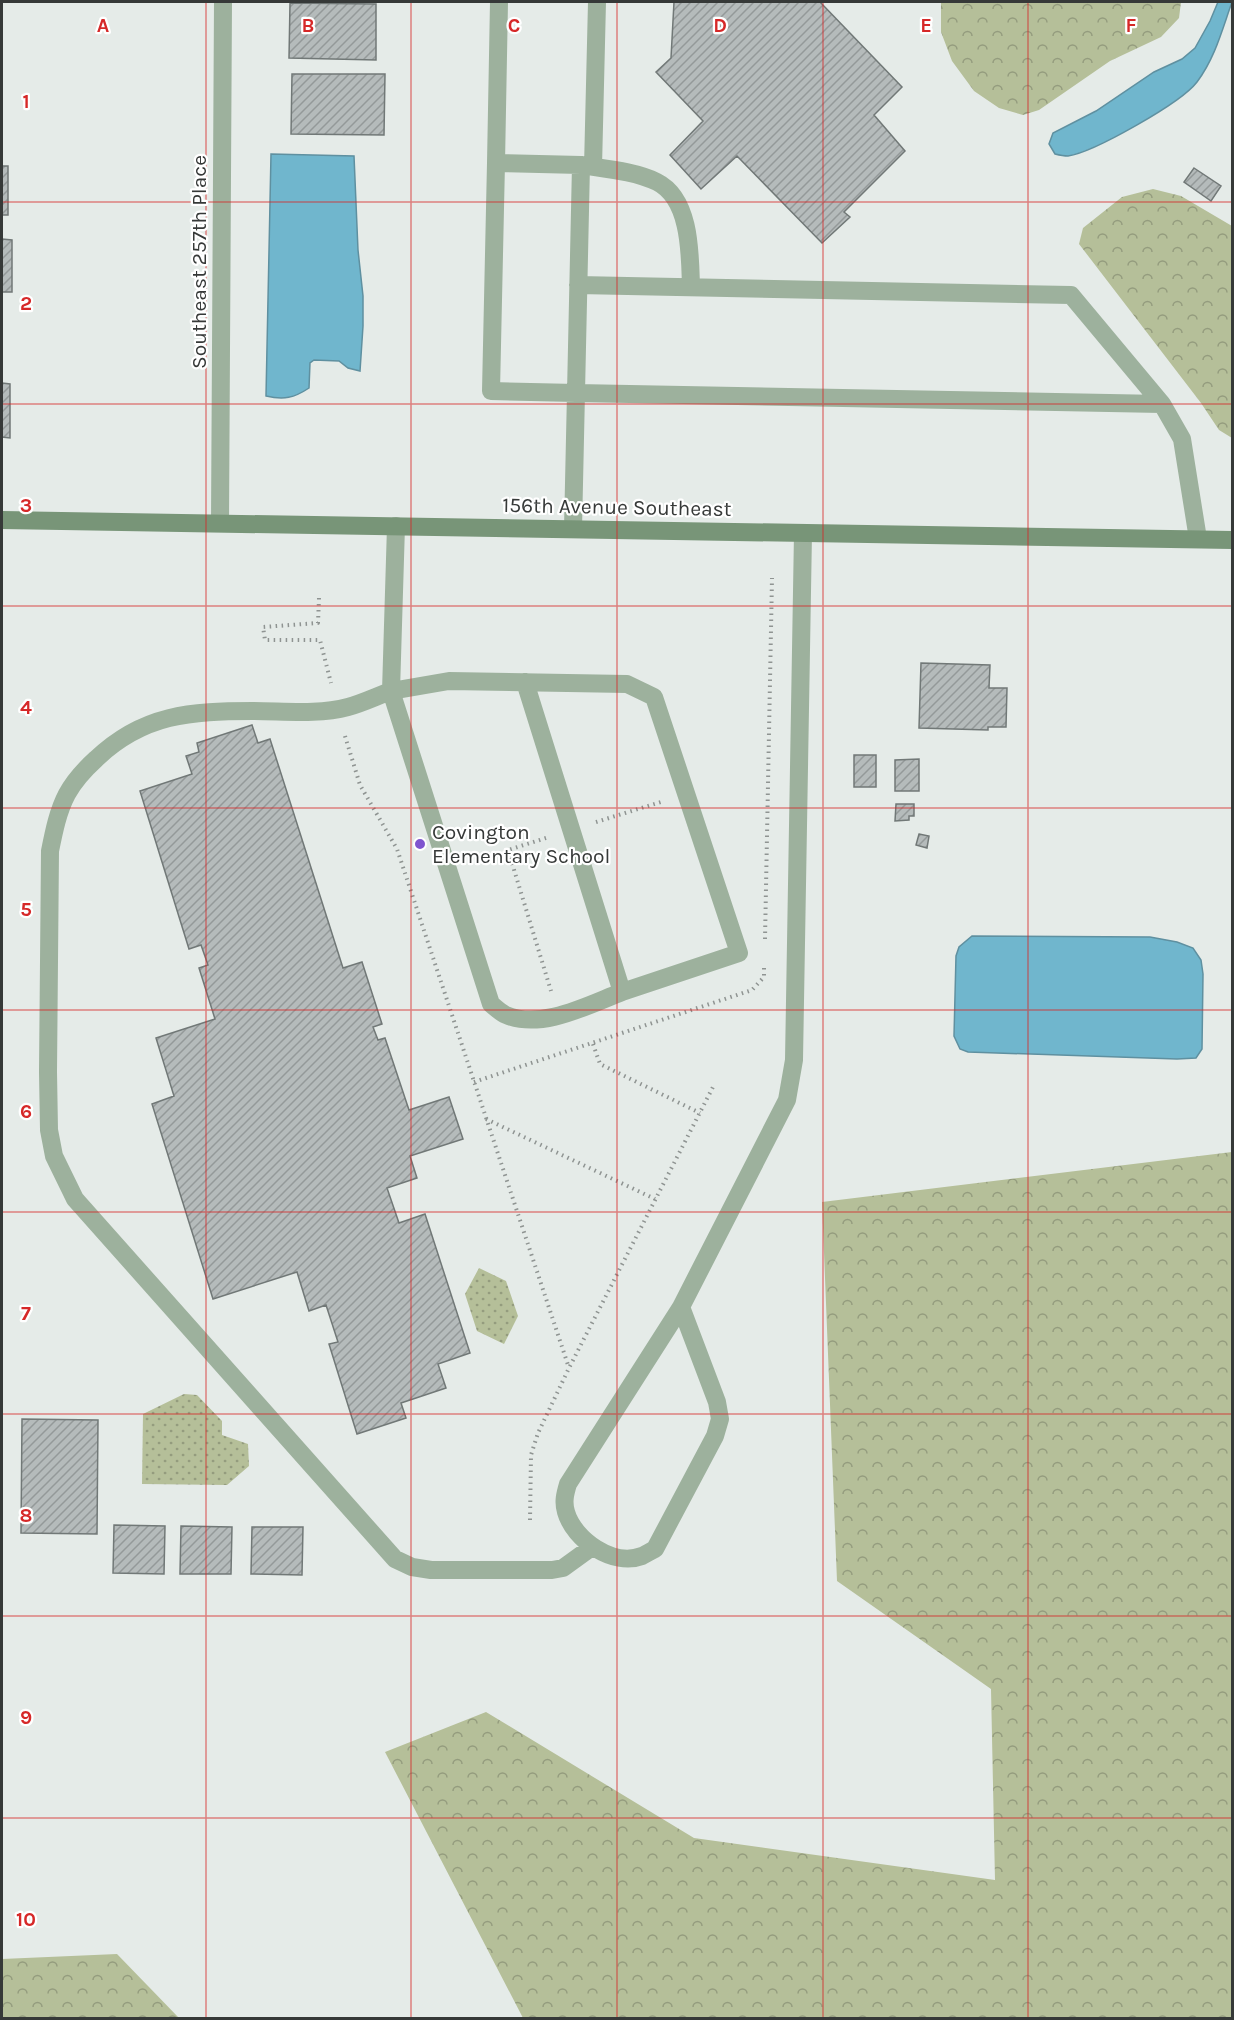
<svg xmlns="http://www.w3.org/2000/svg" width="1234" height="2020" viewBox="0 0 1234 2020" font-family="Karla,sans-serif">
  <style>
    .forest { fill: url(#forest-crowns) }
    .park { fill: url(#park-dots) }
    .water { fill: #70b6cd; stroke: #5f90a0; stroke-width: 1.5 }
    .building { fill: url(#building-hatch); stroke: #717877; stroke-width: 1.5 }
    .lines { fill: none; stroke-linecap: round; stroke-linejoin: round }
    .path { stroke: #8f9492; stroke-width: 4; stroke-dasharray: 1.5 4.5; stroke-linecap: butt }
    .lane { stroke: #9db19d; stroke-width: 18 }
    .street { stroke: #9db19d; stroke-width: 18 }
    .secondary { stroke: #789578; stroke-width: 18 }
    .grid { fill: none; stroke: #d62828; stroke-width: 1.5; stroke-opacity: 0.55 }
    .poi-dot { fill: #8055cf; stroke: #fff; stroke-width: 2 }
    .labels { text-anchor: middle; stroke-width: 4.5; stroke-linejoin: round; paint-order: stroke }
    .street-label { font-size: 21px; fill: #363938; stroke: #fff }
    .poi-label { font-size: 21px; fill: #363938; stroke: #fff; text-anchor: start }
    .grid-label { font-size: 20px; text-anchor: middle; font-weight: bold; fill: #d62828; stroke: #fff; stroke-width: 4.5; stroke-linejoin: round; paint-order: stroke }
  </style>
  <defs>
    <pattern id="forest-crowns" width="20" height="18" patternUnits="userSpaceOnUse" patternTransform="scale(1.5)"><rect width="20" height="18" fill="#b5bf99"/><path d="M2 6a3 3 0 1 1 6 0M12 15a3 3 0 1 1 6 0" fill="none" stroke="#949c7e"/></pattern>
    <pattern id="park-dots" width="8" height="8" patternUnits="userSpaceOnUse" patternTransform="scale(1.5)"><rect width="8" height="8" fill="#b5bf99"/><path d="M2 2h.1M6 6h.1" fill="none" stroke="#949c7e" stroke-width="1.8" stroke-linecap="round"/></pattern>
    <pattern id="building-hatch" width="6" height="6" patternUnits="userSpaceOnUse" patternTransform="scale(1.5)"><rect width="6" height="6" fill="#b5bbbb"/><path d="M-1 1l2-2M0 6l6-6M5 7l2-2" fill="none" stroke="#949999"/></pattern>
  </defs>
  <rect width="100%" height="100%" fill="#e5ebe8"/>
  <path class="forest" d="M941,2H1181L1179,18L1161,37L1110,61L1039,110L1023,115L999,108L974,91L952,61L941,32Z
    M1153,189L1181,196L1232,226V438L1219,430L1201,403L1079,244L1083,228L1122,197Z
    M1232,1152V2018H523L385,1752L486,1712L694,1838L995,1880L991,1689L837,1581L822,1202Z
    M117,1954L179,2018H2V1959Z"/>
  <path class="park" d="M479,1268L506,1281L518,1316L504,1344L477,1331L465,1294Z
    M184,1394L197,1395L222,1421V1435L248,1444L249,1466L227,1485L142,1484L143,1414Z"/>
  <path class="water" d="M1218,2H1232C1222,30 1215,58 1197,82C1181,103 1094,152 1068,156C1064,156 1059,155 1055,154L1049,144L1053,133L1096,111L1154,72L1182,59L1195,48L1210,21Z
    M271,154L354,156L358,250L363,296V326L360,371L348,368L339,361L314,360L310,363L309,388C294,398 284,400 266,396Z
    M972,936L1150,937L1177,942L1193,948L1201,960L1203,974L1202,1049L1196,1058L1177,1059L968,1052L960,1049L954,1036L956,956L959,947Z"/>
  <path class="building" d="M674,2H820L902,87L874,115L905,151L844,212L850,217L822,243L737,156L701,189L670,155L703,121L656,72L671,58Z
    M290,3L376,4V60L289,58Z
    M292,74H385L384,135L291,134Z
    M2,166H8V215H2Z
    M1194,168L1221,186L1211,201L1184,182Z
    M2,239L12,240V292H2Z
    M2,383L10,384V438L2,437Z
    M921,663L990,665L989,688H1007L1006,727H988V730L919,728Z
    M252,725L258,743L270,739L343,968L362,962L382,1024L373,1027L378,1040L385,1038L409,1110L449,1097L463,1139L410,1156L417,1178L387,1188L399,1223L425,1214L470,1353L438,1364L446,1388L401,1403L406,1418L357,1434L329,1344L338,1342L326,1305L309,1311L297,1272L213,1299L152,1104L174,1096L156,1038L215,1019L199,968L208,965L201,945L189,949L140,791L192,774L186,756L199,752L197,743Z
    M854,755H876V787H854Z
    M919,759V791H895V760Z
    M896,804H914V816H909V820L895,821Z
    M919,834L929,836L927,848L916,845Z
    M22,1419L98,1420L97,1534L21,1533Z
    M114,1525L165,1526L164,1574L113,1573Z
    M181,1526L232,1527L231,1574H180Z
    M252,1527H303L302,1575L251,1574Z"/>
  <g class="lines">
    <path class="path" d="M319,598L318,623L263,627L265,640H320L331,683
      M345,736L360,785L397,849L569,1368
      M596,822L661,802
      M546,838L508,850L551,991
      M765,939L772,578
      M593,1044L600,1064L700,1113
      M474,1082L752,990L764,977V965
      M486,1119L655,1199
      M530,1520L531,1455L538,1433L569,1368L714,1085"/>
    <path class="lane" d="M496,163L499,2
      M581,165C606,169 634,171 657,182C691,199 690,255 691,287
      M593,167L597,2
      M578,285L1071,295L1162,404L1182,439L1198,539
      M396,526L391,691L449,681L627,684L654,697L739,953L622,992L525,682
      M573,529C576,408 578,286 581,165L496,163L491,391L576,393L1162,404
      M681,1307L717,1402L720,1419L715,1436L655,1549C651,1551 646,1554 642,1556C613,1567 574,1540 566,1512C563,1502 565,1494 568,1484L681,1307L787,1100L794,1060L803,533
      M592,1547L563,1568L552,1570H431L412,1567L395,1559L75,1199L54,1156L49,1130L48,1072L50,851C54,831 58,811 67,794C74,781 85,769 96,759C143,714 191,711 253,711C284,711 318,715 348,707C363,703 377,696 391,691L491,1004C496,1008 501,1013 506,1015C542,1030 588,1005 622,992"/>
    <path class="street" d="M220,523L223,2"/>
    <path class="secondary" d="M2,520L1232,540"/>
  </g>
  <path class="grid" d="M206,2V2018M411,2V2018M617,2V2018M823,2V2018M1028,2V2018M2,202H1232M2,404H1232M2,606H1232M2,808H1232M2,1010H1232M2,1212H1232M2,1414H1232M2,1616H1232M2,1818H1232"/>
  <circle class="poi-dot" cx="420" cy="844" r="6"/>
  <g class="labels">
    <g class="street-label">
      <text transform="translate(199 262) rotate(-90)" y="7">Southeast 257th Place</text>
      <text transform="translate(617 507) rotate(1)" y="7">156th Avenue Southeast</text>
    </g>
    <g class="poi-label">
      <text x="432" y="839">Covington<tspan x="432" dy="24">Elementary School</tspan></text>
    </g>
  </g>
  <g class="grid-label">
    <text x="103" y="32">A</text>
    <text x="308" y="32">B</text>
    <text x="514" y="32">C</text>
    <text x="720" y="32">D</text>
    <text x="926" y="32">E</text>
    <text x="1131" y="32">F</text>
    <text x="26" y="108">1</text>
    <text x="26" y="310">2</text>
    <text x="26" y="512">3</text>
    <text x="26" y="714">4</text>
    <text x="26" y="916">5</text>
    <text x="26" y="1118">6</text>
    <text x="26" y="1320">7</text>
    <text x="26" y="1522">8</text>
    <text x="26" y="1724">9</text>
    <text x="26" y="1926">10</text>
  </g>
  <rect width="1234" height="2020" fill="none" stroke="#363938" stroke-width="6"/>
</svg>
